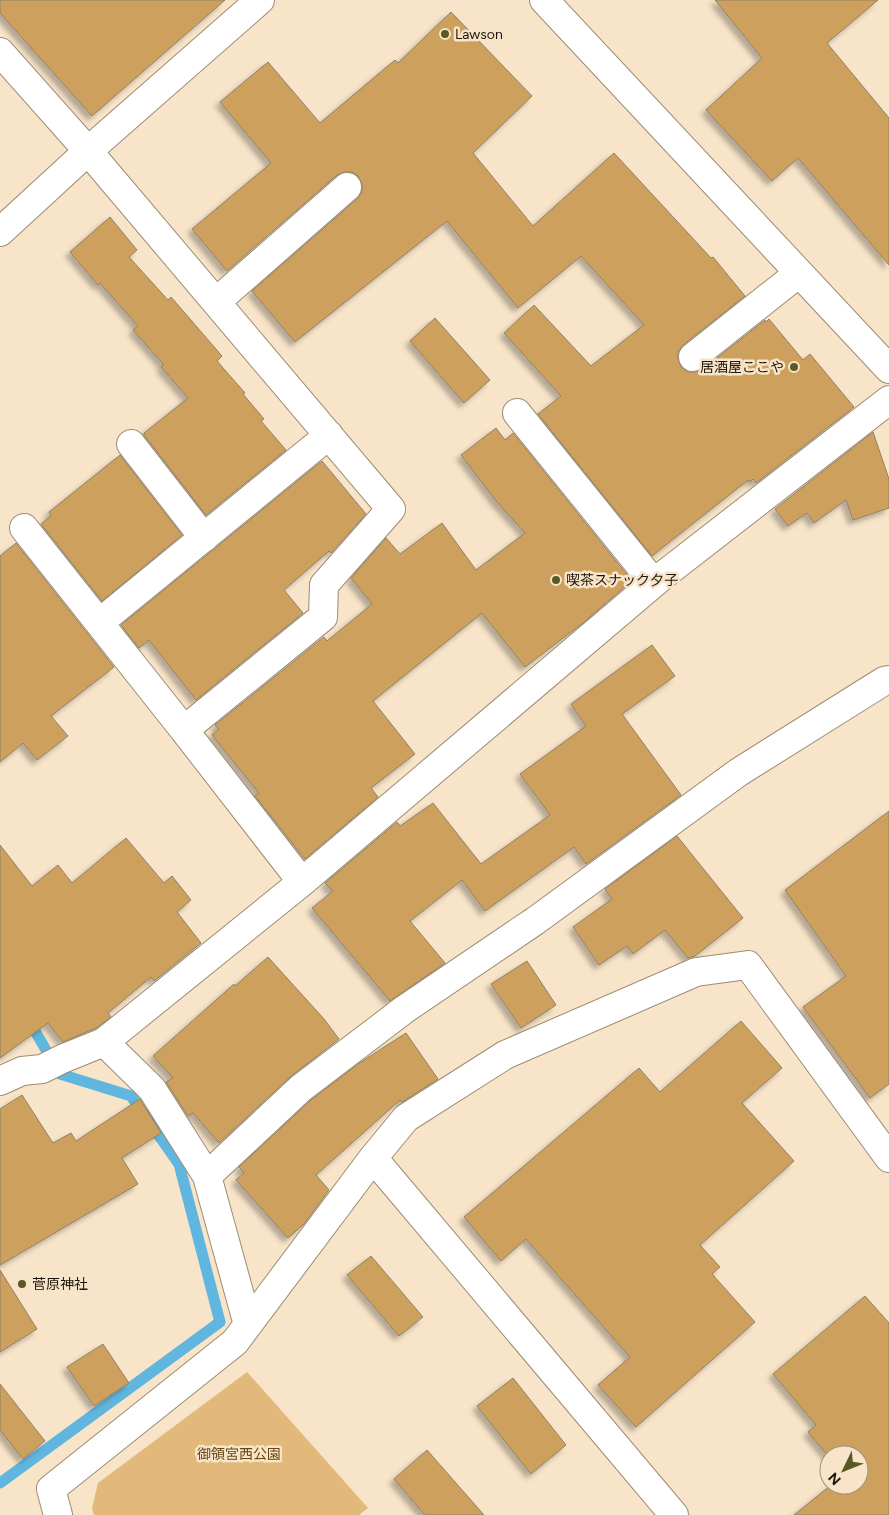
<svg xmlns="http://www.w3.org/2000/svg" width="889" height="1515" viewBox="0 0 889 1515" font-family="Figtree,'Noto Sans JP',sans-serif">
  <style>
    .green { fill: #e2b97b }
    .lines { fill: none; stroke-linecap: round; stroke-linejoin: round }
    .stream { stroke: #60b6de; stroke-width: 11 }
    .building { fill: #cda15d; stroke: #918067; filter: url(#shadow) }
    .minor-casing { stroke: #9d8c73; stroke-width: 30 }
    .minor { stroke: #fff; stroke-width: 28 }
    .poi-dot { fill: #595926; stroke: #f7e4c9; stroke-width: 2 }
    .labels { text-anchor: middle; stroke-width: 5; stroke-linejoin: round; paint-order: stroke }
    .poi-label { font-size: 14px; fill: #1d170d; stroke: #f7e4c9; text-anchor: start }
    .park-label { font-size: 14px; fill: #654711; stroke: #f7e4c9 }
  </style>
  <defs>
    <filter id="shadow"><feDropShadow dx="-4.5" dy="4.5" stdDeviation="2.5" flood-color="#0004"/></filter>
  </defs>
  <rect width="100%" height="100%" fill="#f7e4c9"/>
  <path class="green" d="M247,1372L368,1508L359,1515H94L92,1508L98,1483Z"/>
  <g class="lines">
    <path class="stream" d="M0,1483L220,1322L179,1164L131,1096L60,1074L28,1019"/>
  </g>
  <path class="building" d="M0,0H225L92,116L0,13Z
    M715,0H878L827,43L889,118V265L798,158L772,181L706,110L762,58Z
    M451,12L532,96L473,153L533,226L614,153L711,258L713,257L745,296L683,345L678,352V359L681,367L688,372H696L702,370L765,320L766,322L769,319L803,360L810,354L854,407L756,483L753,479L750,482L748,480L652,556L538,414L561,396L504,333L534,305L591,366L644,325L581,256L518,308L447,221L295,342L252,291L357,199L362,192V184L358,176L352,172H344L337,175L227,271L192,229L271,163L220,102L268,62L320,123L395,60L398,63Z
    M110,217L137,250L129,257L168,300L171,297L222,356L217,361L245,393L243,394L264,419L261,421L286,450L206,515L144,435V433L188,398L161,367L164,365L133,330L138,326L100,283L98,285L70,252Z
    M435,318L490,380L464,403L410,341Z
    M496,428L505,440L513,433L628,576L624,579L628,584L583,623L525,667L482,613L373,701L415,754L371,788L378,797L305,859L255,796L259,793L212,735L219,729L215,725L324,637L327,641L372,604L351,578L386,538L400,554L442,523L476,570L525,533L497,502L461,455Z
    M873,432L889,479V508L853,520L846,500L814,523L807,513L788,526L775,509Z
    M120,455L182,535L102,601L41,524L51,516L49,512Z
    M322,461L366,514L331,553L329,551L284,590L303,613L196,700L149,640L139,648L121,625Z
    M16,543L114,667L51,716L68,736L37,760L23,743L0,762V556Z
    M652,645L675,676L622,714L681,795L586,864L574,847L485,911L462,880L410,921L445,963L390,1001L312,908L333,891L325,883L397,822L400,826L433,803L481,864L550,815L520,774L586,726L571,704Z
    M889,811V1084L870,1098L803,1007L846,976L785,890Z
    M677,836L743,918L695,956L688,958L665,930L633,954L627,946L599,965L573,927L612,899L605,889Z
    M126,838L164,883L172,876L191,900L177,912L201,943L154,981L151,977L108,1013L111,1017L96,1028L63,1042L48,1023L0,1058V845L32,886L58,865L72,883Z
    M268,957L324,1019L339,1039L290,1077L219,1143L193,1113L188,1116L166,1082L173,1078L153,1056L234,984L235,986Z
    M527,961L556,1005L521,1028L491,984Z
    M741,1021L782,1068L742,1103L794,1161L700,1245L720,1267L712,1274L755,1322L636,1427L598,1385L630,1357L526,1239L501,1261L464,1217L639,1068L660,1092Z
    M406,1033L438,1079L402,1102L400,1100L316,1175L329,1190L304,1224L288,1238L236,1180L244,1173L239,1167L311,1100L358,1064Z
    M22,1095L53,1143L71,1133L76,1141L140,1099L161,1133L122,1158L138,1184L0,1265V1109Z
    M371,1256L423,1317L399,1336L347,1275Z
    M0,1270L37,1329L0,1352Z
    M865,1296L889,1323V1515H794L831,1485H859V1455H829V1457L808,1432L816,1425L773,1374Z
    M103,1344L129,1383L94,1406L67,1367Z
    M513,1378L566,1445L531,1474L477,1406Z
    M0,1384L45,1441L23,1459L0,1430Z
    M427,1450L484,1515H425L394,1479Z"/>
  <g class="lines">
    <g class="minor-casing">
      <path id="minor" d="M544,0L889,369
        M0,52L88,151L391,509L324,585L323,617L184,730L302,882
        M0,232L88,151L260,0
        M216,302L347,187
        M693,357L799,273
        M517,413L654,583
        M131,444L204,538
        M24,528L184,730
        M99,623L329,435
        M104,1042L152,1089L207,1176L248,1325
        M0,1081L22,1071L42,1069L62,1059L104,1042L302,882L661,577L889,400
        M373,1158L674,1515
        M207,1176L301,1088L405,1009L535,921L739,772L884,681L889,680
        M58,1515L51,1489L235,1342L373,1158L406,1118L505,1055L696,972L748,965L889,1158"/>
    </g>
    <use href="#minor" class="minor"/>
  </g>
  <g class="poi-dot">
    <circle cx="445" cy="34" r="5"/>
    <circle cx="794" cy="367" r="5"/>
    <circle cx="556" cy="580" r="5"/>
    <circle cx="22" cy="1284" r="5"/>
  </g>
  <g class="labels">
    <g class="poi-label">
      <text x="455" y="39">Lawson</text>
      <text x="784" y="372" text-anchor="end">居酒屋ここや</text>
      <text x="566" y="585">喫茶スナック夕子</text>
      <text x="32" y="1289">菅原神社</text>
    </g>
    <g class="park-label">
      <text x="239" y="1459">御領宮西公園</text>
    </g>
  </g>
  <g transform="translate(844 1470) rotate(227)"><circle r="24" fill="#f7e4c9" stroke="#a0927e"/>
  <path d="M0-4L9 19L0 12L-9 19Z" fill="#595926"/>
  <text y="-8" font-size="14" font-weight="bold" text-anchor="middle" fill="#1d170d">N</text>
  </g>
</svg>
